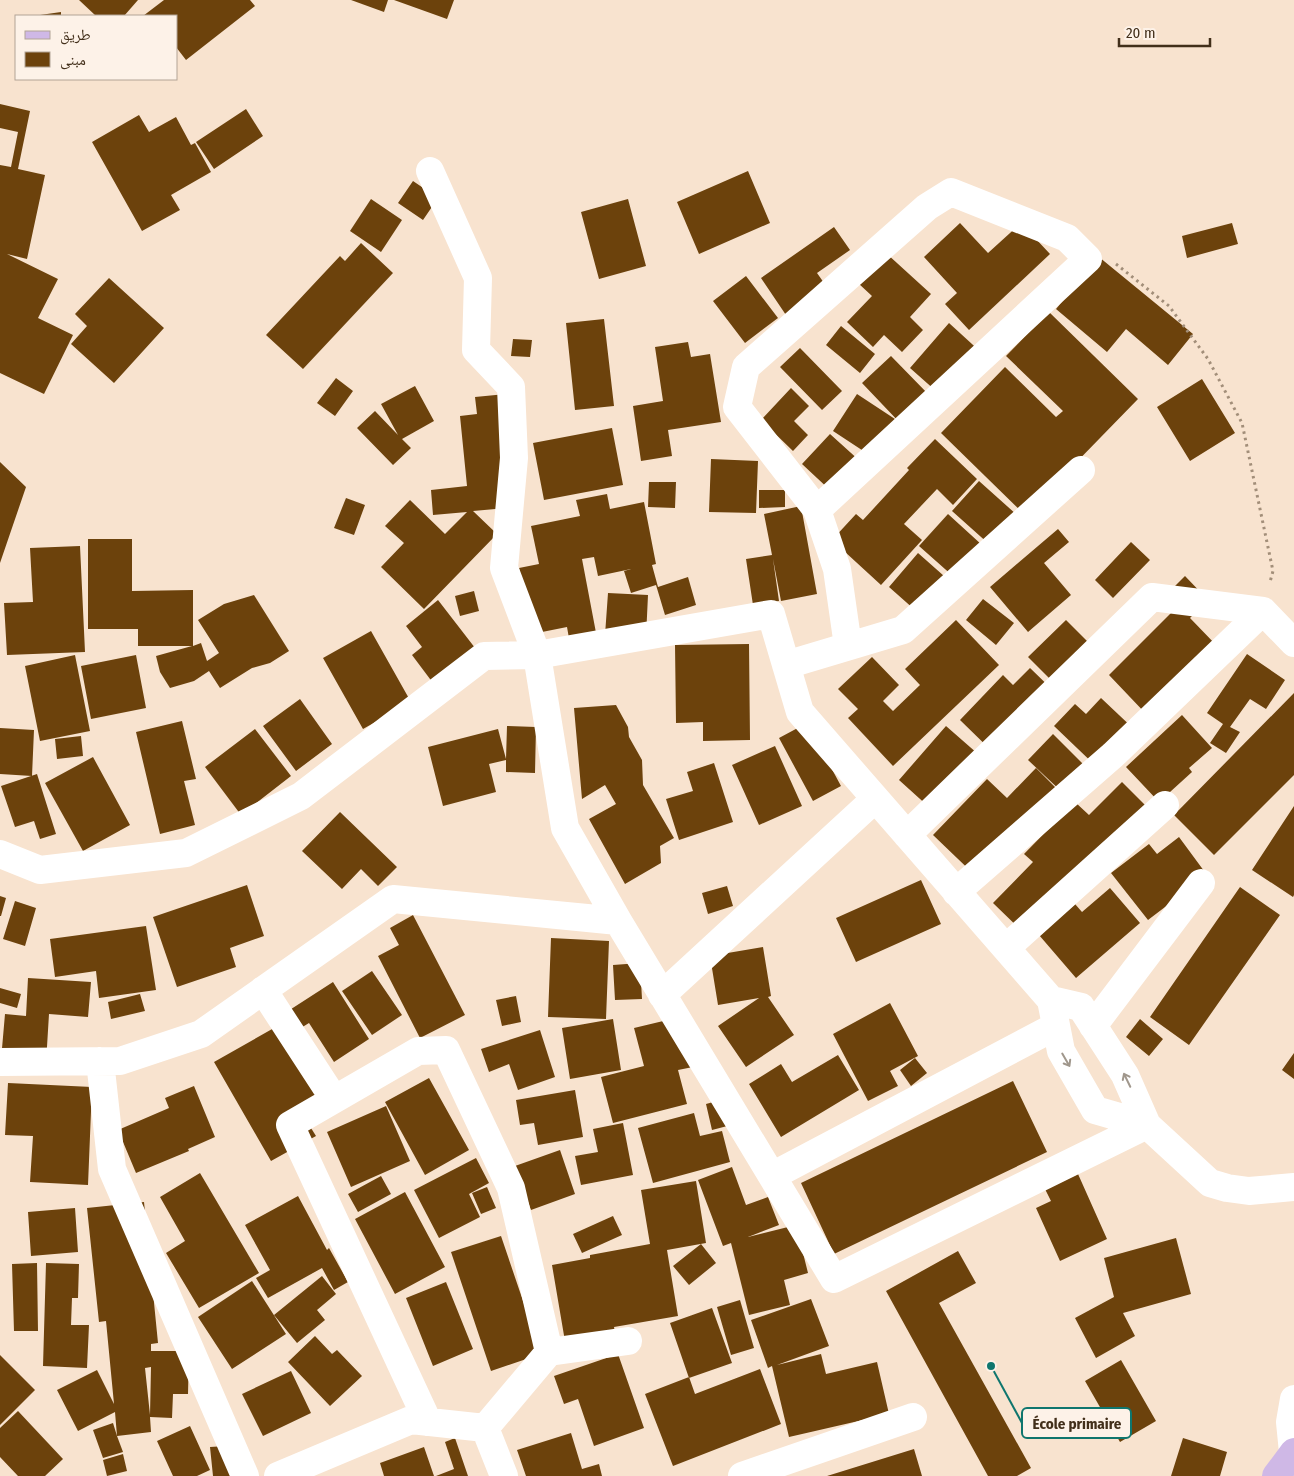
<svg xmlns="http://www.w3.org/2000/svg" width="1294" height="1476" viewBox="0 0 1294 1476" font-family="'Fira Sans Condensed','Noto Naskh Arabic',sans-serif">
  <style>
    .building { fill: #6c420c; fill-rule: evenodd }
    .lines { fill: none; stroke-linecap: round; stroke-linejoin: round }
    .path { stroke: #a28e79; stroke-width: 3; stroke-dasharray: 2.5 4; stroke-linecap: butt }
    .minor { stroke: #fff; stroke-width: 28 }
    .major { stroke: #cfb8e6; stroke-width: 28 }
    .oneway { stroke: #a0978c }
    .leader { fill: none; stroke: #0f766e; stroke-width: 2 }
    .callout-dot { fill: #0f766e; stroke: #fdf2e8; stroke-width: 2 }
    .callout { fill: #fdf2e8; stroke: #0f766e; stroke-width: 2 }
    .callout-label { font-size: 15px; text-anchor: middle; font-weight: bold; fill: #422f1a }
  </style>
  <rect width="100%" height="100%" fill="#f8e3cf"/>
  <path class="building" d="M79,0H138L124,16H96Z
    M164,0H250L255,6L186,60L176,47V16H143Z
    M351,0H388L384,12Z
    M394,0H454L447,19Z
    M61,12V16H40V15Z
    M0,104L30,111L18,169L45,175L27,259L7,254L58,279L38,318L73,335L44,394L0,373V165L11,167L18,132L0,128Z
    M246,109L263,136L214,169L196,142Z
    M139,115L149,132L176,117L191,145L195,143L211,172L171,195L180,210L142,231L92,142Z
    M748,171L770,223L699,254L677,202Z
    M413,181L438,198L423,220L398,203Z
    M371,199L402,220L381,252L350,231Z
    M628,199L646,266L599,279L581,212Z
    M960,223L988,253L1021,223L1050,254L969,330L945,304L957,293L924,257Z
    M1232,223L1238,244L1187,258L1182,236Z
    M834,227L850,250L817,273L829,290L788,318L761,278Z
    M361,243L393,273L303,369L266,335L340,256L345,261Z
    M886,253L931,294L910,317L923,330L902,352L884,335L873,347L847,322L872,296L858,283Z
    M1099,257L1193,334L1168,365L1126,329L1107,352L1056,309Z
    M746,276L778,318L745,343L713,301Z
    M109,278L164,328L114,383L71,344L87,326L75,314Z
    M1049,312L1138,399L1025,515L941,433L1005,367L1056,417L1063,411L1006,356Z
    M604,319L614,406L575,410L566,323Z
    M949,323L984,355L945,399L910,368Z
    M841,326L875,354L860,373L826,345Z
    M513,339L532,340L530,357L511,356Z
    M688,342L691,357L710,354L721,422L668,430L672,456L641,461L633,406L663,401L655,347Z
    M800,348L842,391L822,410L780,367Z
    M891,356L930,396L901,424L862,383Z
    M336,378L353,391L335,416L317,403Z
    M1202,379L1235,433L1190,461L1157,407Z
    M415,386L434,421L402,439L411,448L393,465L357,428L375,411L398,435L381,404Z
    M791,388L809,406L794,421L808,435L793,451L761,420Z
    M506,394L518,507L473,511L497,534L424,609L381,567L404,543L385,526L410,500L445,534L467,512L433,515L431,490L467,486L460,416L477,414L475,397Z
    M857,394L898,421L874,458L833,431Z
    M612,428L623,485L544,500L533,443Z
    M830,434L861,462L832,492L802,464Z
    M935,439L977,479L953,505L937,489L904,524L922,540L881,585L832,540L856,514L863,520L909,470L907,468Z
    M711,459L758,461L756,513L709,512Z
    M0,462L26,487L0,563Z
    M979,481L1017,515L990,545L952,511Z
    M649,482H676L675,508L648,507Z
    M759,490H785V507L759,508Z
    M607,494L610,509L644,502L656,564L652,565L658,587L688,577L696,605L665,615L656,585L631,593L624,571L631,569L598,576L594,557L582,559L597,638L570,644L567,627L532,634L519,568L539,564L531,526L580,516L576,500Z
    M346,498L365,505L354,535L334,528Z
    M801,506L817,594L781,601L773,559L779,601L753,605L746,559L772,555L764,514Z
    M948,514L982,545L954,577L919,546Z
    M1058,529L1069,542L1044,563L1071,595L1028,632L990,587Z
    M88,539H132V591L193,590V646L201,643L207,661L219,653L198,620L224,604L254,595L289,651L270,663L252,668L220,688L209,671L194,681L170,688L160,672L156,656L192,646H138V629H88Z
    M1131,542L1150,560L1113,598L1095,580Z
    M80,546L85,652L7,655L4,603L33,602L30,548Z
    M918,553L944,576L915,610L889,587Z
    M1185,576L1208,600L1190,618L1218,647L1148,716L1109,675L1181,603L1169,592Z
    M474,591L479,611L460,616L455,596Z
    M608,593L648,595L646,637L605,635Z
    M983,599L1014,623L996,645L966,620Z
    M438,600L489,666L445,699L412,655L422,647L406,626Z
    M956,620L999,665L893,766L848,718L858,709L838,689L872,657L899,685L883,701L893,711L920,685L905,669Z
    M1066,620L1101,655L1063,692L1028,657Z
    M371,631L411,702L363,729L323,658Z
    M749,644L750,740L703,741V722L676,723L675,645Z
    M1247,654L1285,680L1266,709L1250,699L1230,727L1240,732L1226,753L1210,743L1223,724L1207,713Z
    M75,655L90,731L40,741L25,666Z
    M136,655L146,708L91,719L81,666Z
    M1030,668L1061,698L1001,760L960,720L1003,675L1013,685Z
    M1294,693V775L1214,855L1174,815Z
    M1101,698L1137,732L1101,771L1054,726L1075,704L1086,714Z
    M300,699L332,744L296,771L263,726Z
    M616,705L628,727L629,737L642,760L643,785L674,838L660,846L661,863L625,884L589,819L616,804L605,785L582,799L574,708Z
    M1182,715L1212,748L1189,768L1192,772L1159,802L1126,767Z
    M182,721L196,779L184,781L195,825L160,834L136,732Z
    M807,723L841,786L813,801L779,738Z
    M507,726L536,727L535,773L506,772V760L489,764L496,792L443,806L428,747L498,729L506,759Z
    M946,726L978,754L930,808L899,780Z
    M0,728L34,730L32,776L0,774Z
    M255,729L291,776L241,815L205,767Z
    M1053,734L1087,768L1063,793L1028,760Z
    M81,736L83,756L57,759L55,739Z
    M775,746L802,806L759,825L732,765Z
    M93,757L130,825L83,851L45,783Z
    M714,763L733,822L679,840L666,799L693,791L687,772Z
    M1036,768L1065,797L982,882L933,835L987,779L1007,798Z
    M37,774L56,834L40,839L34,821L15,827L1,786Z
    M1122,782L1146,806L1030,939L993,903L1033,862L1024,854L1075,802L1089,815Z
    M1294,806V895L1293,897L1252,870Z
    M340,812L397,867L378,886L361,869L342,889L302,851Z
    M1179,837L1207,875L1148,920L1111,873L1149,844L1157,854Z
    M921,880L941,924L856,962L836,918Z
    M247,885L264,936L230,948L236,967L177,987L153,917Z
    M727,886L733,906L708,914L702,893Z
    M1240,887L1280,915L1189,1045L1150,1017Z
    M1110,888L1140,923L1076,978L1039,935L1075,904L1082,912Z
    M0,896L6,898L1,916H0Z
    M15,901L36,908L25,946L3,939Z
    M413,915L465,1015L420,1038L378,956L399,945L390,928Z
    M146,926L156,990L99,998L96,971L55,977L50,939Z
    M551,938L609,941L606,1019L548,1017Z
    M763,947L771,996L768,997L794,1035L746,1067L718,1026L759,998L718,1005L710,956Z
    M640,963L642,999L615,1000L613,965Z
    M372,971L402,1015L372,1035L342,991Z
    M28,978L91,982L88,1017L49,1014L46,1063L1,1060L5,1014L26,1016Z
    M333,982L369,1039L334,1062L309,1023L296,1031L285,1013Z
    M0,988L21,994L17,1008L0,1003Z
    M140,994L145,1011L111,1019L108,1002Z
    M516,996L521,1022L502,1026L496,1000Z
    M890,1003L918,1056L890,1071L898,1086L868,1101L833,1034Z
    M680,1017L693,1067L678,1070L687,1104L613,1123L601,1077L644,1066L634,1028Z
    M613,1019L621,1070L570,1079L562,1028Z
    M1140,1019L1163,1039L1149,1056L1126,1037Z
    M281,1024L328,1107L306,1120L316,1136L271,1161L214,1062Z
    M540,1030L555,1077L518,1090L509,1064L489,1072L481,1049Z
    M1294,1053V1079L1282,1070Z
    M838,1055L859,1090L781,1137L749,1084L781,1064L792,1082Z
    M915,1058L927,1073L911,1086L900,1070Z
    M429,1078L469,1150L425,1175L385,1102Z
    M1013,1081L1047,1152L834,1254L801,1183Z
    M8,1083L92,1087L88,1185L30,1182L33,1136L5,1135Z
    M194,1086L215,1137L188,1149L189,1151L136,1173L118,1130L169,1108L165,1098Z
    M575,1090L583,1137L538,1145L534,1123L520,1125L516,1100Z
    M728,1098L735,1124L712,1130L706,1104Z
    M386,1106L410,1161L351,1187L327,1132Z
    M694,1113L700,1136L722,1131L730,1162L653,1183L638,1128Z
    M623,1123L633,1175L581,1185L575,1156L598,1152L593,1129Z
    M560,1150L575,1194L531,1210L515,1166Z
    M476,1158L489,1183L469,1194L480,1217L439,1238L414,1190Z
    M732,1167L746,1205L768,1197L779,1225L748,1237L796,1225L808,1273L784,1280L790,1305L749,1315L731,1243L723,1246L698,1180Z
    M200,1173L259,1273L199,1308L166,1253L185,1241L160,1197Z
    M1078,1174L1107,1239L1060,1261L1036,1208L1051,1201L1045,1189Z
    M381,1176L391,1194L358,1212L348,1194Z
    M696,1181L706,1243L667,1250L678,1316L614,1327L617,1344L567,1353L552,1265L590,1258V1255L650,1244L641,1190Z
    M487,1187L496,1208L481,1214L472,1193Z
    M405,1192L445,1267L395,1294L355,1219Z
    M298,1196L327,1250L329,1248L348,1282L334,1290L322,1268L268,1298L256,1278L270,1270L245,1225Z
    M144,1202L158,1343L151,1344V1351H189L188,1394H173L172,1418L150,1417L151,1432L117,1436L123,1452L103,1458L93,1430L113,1423L117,1436L115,1412L78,1431L57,1390L97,1370L114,1404L106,1321L99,1322L87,1208ZM151,1367L150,1415L145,1368Z
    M75,1208L78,1252L31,1256L28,1212Z
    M613,1216L622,1235L582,1253L573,1234Z
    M501,1236L541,1354L491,1371L451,1252Z
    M1176,1238L1191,1294L1123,1313L1135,1336L1096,1358L1075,1318L1114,1297L1104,1258Z
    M701,1244L716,1263L689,1285L673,1266Z
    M958,1251L976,1283L939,1303L1031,1468L1017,1476H988L886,1291Z
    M37,1263L38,1331H14L12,1264Z
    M46,1263L79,1264L78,1298H72L71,1325H89L87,1368L43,1366Z
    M322,1276L336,1294L317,1310L325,1320L297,1343L274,1315Z
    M252,1281L286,1334L232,1369L198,1317Z
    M446,1282L473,1349L433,1366L406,1298Z
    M811,1299L829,1346L777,1365L821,1354L826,1374L877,1362L889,1414L789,1437L772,1366L768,1368L751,1320Z
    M740,1300L754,1348L731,1355L717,1307Z
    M712,1308L732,1363L689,1378L670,1323Z
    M315,1336L332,1354L337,1350L362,1376L330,1406L288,1362Z
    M618,1354L644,1428L594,1446L578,1399L564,1404L554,1376Z
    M0,1355L35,1390L0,1425Z
    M1121,1360L1156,1421L1120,1442L1085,1381Z
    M760,1369L781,1424L673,1466L645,1394L689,1377L695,1394Z
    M291,1371L311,1413L263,1436L242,1394Z
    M18,1411L63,1459L45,1476H18L0,1457V1428Z
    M190,1426L210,1470L197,1476H173L157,1441Z
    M571,1433L582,1469L599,1464L602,1476H526L517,1450Z
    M455,1438L468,1476H436L454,1469L445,1442Z
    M1183,1438L1227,1452L1220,1476H1171Z
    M242,1445L245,1476H213L210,1447Z
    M424,1447L434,1476H384L380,1463Z
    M914,1449L922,1476H827Z
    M123,1454L127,1471L107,1476L103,1460Z"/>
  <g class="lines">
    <path class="path" d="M1116,264L1169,306L1208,359L1242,423L1273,571L1270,582"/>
    <path class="minor" d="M817,510L1088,259L1067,238L951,192L927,207L746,367L737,407L817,510L837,569L848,646
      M786,665L903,630L1081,470
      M907,835L1152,597L1263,611L1294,643
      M0,854L40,870L186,853L301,796L484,656L537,655L504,568L514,458L511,387L476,350L478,278L430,171
      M956,892L1113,755L1263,611
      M618,921L565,828L537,655L771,614L800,712L1051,1000
      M1006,948L1165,805
      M263,990L334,1099
      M662,995L875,799
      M1093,1026L1201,883
      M100,1061L112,1169L245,1476
      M0,1062L120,1061L201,1034L393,899L618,921L834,1279L1147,1125
      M1147,1125L1095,1110L1061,1051L1051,1000L1081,1007L1125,1075L1147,1125L1210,1183L1227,1188L1249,1191L1294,1187
      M772,1176L1056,1026
      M428,1422L290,1125L418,1051L446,1050L511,1188L549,1352
      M485,1428L549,1352L628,1341
      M1293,1452L1290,1422L1294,1399
      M278,1476L411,1420L485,1428L504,1476
      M742,1476L913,1417"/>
    <path class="major" d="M1276,1476L1294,1452"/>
  </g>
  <defs><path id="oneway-shaft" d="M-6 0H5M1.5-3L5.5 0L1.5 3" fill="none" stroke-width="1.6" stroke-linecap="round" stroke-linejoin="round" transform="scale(1.25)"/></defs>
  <g class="oneway">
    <use href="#oneway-shaft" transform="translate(1066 1060) rotate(60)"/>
    <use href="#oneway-shaft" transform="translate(1127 1080) rotate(-116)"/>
  </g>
  <path class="leader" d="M991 1366L1022 1423"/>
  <circle class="callout-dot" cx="991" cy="1366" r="5"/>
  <rect class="callout" x="1022" y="1408" width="109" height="30" rx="5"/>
  <g class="callout-label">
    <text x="1077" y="1429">École primaire</text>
  </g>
  <rect x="15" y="15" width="162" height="65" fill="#fdf2e8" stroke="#b2a496"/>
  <rect x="25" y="31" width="25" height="8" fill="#cfb8e6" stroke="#b2a496"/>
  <text x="60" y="40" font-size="15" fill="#422f1a">طريق</text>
  <rect x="25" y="52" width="25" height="15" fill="#6c420c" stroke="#b2a496"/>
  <text x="60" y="65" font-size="15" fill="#422f1a">مبنى</text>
  <path d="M1119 38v8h91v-8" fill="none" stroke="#422f1a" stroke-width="2.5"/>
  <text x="1126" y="38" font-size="15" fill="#422f1a" stroke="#fdf2e8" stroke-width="4" paint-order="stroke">20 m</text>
</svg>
